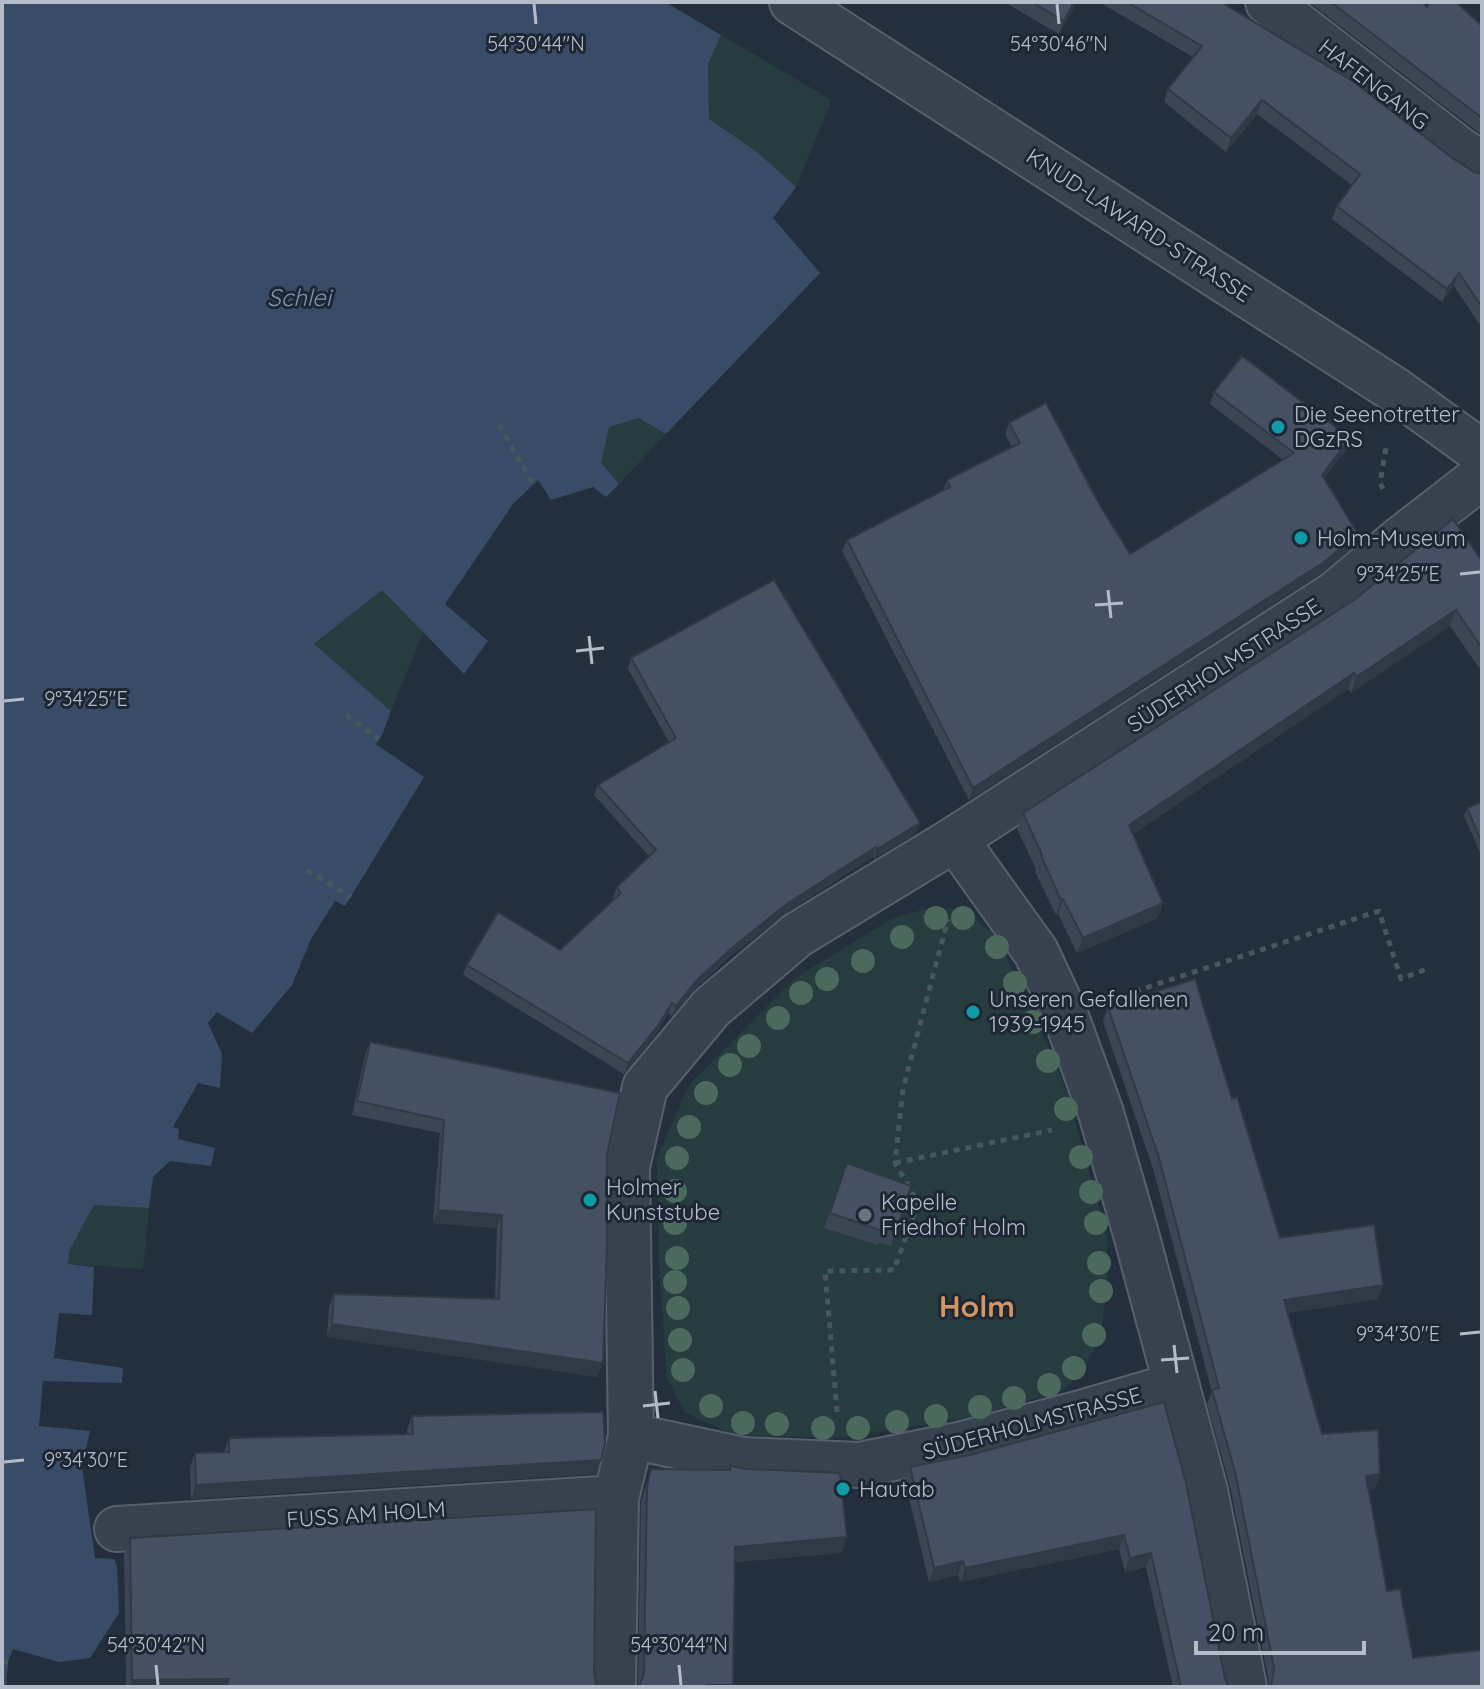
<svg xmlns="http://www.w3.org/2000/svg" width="1484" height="1689" viewBox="0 0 1484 1689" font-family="Quicksand,sans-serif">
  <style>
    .green { fill: #263c3f }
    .water { fill: #394c67 }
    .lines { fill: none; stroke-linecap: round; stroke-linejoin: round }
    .street-casing { stroke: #565f6c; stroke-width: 48 }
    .path { stroke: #44595c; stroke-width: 5; stroke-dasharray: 6 6; stroke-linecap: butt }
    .street { stroke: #38414e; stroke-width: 44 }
    .tree { fill: #4b6a5d }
    .wall { fill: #3b4654 }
    .shaded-wall { fill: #303945 }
    .building { fill: #455162; stroke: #303945; stroke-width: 2 }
    .ticks { fill: none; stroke: #b4bcc9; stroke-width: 3 }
    .culture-dot { fill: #0f9aa8; stroke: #1d2633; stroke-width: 3 }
    .worship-dot { fill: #6b7280; stroke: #1d2633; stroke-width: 3 }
    .labels { text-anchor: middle; stroke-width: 6; stroke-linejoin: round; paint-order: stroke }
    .street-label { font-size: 22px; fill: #b4bcc9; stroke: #1d2633 }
    .poi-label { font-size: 22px; fill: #b4bcc9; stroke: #1d2633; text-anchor: start }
    .water-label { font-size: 24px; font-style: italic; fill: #7c92b1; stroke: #1d2633 }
    .district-label { font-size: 30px; font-weight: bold; fill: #d59563; stroke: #1d2633 }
    .ticks-label { font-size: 20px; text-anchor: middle; fill: #b4bcc9; stroke: #1d2633; stroke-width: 6; stroke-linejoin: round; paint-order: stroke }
  </style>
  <rect width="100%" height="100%" fill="#242f3e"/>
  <path class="green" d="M721,35L832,100L796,187L756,151L709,119L708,64Z
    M639,418L666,434L619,484L601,463L609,427Z
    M382,589L423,632L391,711L314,645Z
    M925,909H951L976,920L996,936L1034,1013L1068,1095L1107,1236V1289L1100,1338L1083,1370L1062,1391L967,1418L839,1438L734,1435L684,1412L667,1377L659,1262L657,1157L689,1085L794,979L891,919Z
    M94,1205L149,1208L143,1269L68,1264L70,1249Z"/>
  <path class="water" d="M2,2H665L721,35L708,64L709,119L756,151L796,187L773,218L820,273L666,434L639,418L609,427L601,463L619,484L606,497L593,487L551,500L538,480L513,504L445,604L488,641L464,674L382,590L314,644L391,711L382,735L376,744L424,777L345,906L335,901L311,939L292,985L252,1033L217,1012L208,1023L222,1054L220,1088L198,1083L173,1127L179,1129L178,1139L215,1148L211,1166L170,1161L153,1177L149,1208L94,1205L70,1249L68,1264L94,1267L92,1315L59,1313L54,1358L123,1368L122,1383L43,1381L39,1426L90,1431L82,1467L95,1558L114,1559L117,1567L119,1613L90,1658L59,1662L13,1649L8,1662L6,1687H2Z"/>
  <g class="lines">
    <g class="street-casing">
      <path id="street" d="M792,2L1395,390L1482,453
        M1268,2L1461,151L1482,164
        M955,839L1036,952L1065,1014L1101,1113L1136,1234L1205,1491L1244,1687
        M631,1436L743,1460L859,1465L963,1444L1081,1413L1176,1385
        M117,1529L616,1498
        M613,1687L616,1498L631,1436L627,1167L645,1087L711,1008L797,935L955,839L1335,594L1402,538L1482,476"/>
    </g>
    <path class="path" d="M499,425L533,484
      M1383,489L1380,483L1386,448
      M346,715L379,739
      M307,870L351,897
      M1112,999L1379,911L1401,979L1429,968
      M895,1163L1052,1130
      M837,1412L825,1271L894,1270L918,1203L895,1163L903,1089L948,919
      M2,1662H8"/>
    <use href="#street" class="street"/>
  </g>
  <g class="tree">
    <circle cx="936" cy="918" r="12"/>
    <circle cx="963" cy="918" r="12"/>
    <circle cx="902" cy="937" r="12"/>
    <circle cx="997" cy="947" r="12"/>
    <circle cx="863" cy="961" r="12"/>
    <circle cx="827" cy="979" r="12"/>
    <circle cx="1015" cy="983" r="12"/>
    <circle cx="801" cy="993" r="12"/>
    <circle cx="778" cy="1018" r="12"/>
    <circle cx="1033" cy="1022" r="12"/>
    <circle cx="749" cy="1046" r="12"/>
    <circle cx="1048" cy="1061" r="12"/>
    <circle cx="730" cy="1065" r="12"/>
    <circle cx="706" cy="1093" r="12"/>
    <circle cx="1066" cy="1109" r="12"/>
    <circle cx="689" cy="1127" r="12"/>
    <circle cx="1081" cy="1157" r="12"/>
    <circle cx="677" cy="1158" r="12"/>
    <circle cx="675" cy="1191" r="12"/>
    <circle cx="1091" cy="1192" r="12"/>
    <circle cx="675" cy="1223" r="12"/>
    <circle cx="1096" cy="1223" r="12"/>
    <circle cx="677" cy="1258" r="12"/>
    <circle cx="1099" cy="1263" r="12"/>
    <circle cx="675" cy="1282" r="12"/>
    <circle cx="1101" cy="1291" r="12"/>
    <circle cx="678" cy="1308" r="12"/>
    <circle cx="1094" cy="1335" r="12"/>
    <circle cx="680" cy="1340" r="12"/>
    <circle cx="1074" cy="1368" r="12"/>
    <circle cx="683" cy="1370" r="12"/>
    <circle cx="1049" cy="1385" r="12"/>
    <circle cx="1014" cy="1398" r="12"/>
    <circle cx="711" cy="1406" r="12"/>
    <circle cx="980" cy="1407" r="12"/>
    <circle cx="936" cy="1416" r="12"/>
    <circle cx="897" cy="1422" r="12"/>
    <circle cx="743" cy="1423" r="12"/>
    <circle cx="777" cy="1424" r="12"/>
    <circle cx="823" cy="1428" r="12"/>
    <circle cx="858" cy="1428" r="12"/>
  </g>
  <path class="wall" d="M1004,2H1077L1059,34Z
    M1099,2H1221L1451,157L1474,172L1482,174V328L1454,286L1442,302L1332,219L1337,206L1352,185L1257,114L1226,152L1164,102L1168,89L1193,57Z
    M1309,2H1422L1427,7L1482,26V135Z
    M1214,392L1346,450L1324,478L1354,546L1320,574L969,800L842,551L847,540L943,490L947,480L1012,447L1005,434L1009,423L1098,502L1130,554L1283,460L1210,404Z
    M1482,561V672L1450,626L1351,693L1348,689L1133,834L1163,903L1158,918L1077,953L1058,914L1056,915L1035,872L1036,869L1017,829L1023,813Z
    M631,658L920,823L916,833L874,859L873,857L784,914L729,957L692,992L672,1016L668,1014L654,1037L624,1074L463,975L467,965L560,950L614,899L613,897L617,887L649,856L594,795L598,785L669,742L628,669Z
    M1482,802V857L1464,816L1467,808Z
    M1108,1007L1232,1099L1280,1238L1383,1285L1378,1299L1288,1313L1322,1434L1375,1488L1369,1489L1387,1591L1413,1658L1268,1687L1269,1682L1230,1486L1207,1404L1212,1392L1154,1172L1103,1021Z
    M370,1042L607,1154L598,1377L327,1337L329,1307L334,1294L495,1299L497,1228L433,1223L440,1133L352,1115L365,1055Z
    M847,1163L911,1186L891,1246L879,1242L878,1245L824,1228Z
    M1164,1402L1225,1679L1229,1687H1173L1146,1567L1125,1572L1119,1549L960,1582L958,1575L929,1582L905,1481L910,1467L974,1454Z
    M412,1416L601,1460L596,1474L191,1499L190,1467L195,1453L224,1452L229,1438L407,1434V1430Z
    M730,1466L847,1537L841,1553L735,1562L638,1686L641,1501L651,1469L729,1470Z
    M130,1538L594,1671L596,1683L600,1687H126L124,1554Z"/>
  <path class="shaded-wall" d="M1074,2H1077L1059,34L1064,21Z
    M1262,100L1257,114L1226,152L1231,138Z
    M1459,273L1454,286L1442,302L1447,289Z
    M1350,438L1346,450L1318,486L1322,475Z
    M1358,534L1354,546L1320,574L969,800L973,788Z
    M1456,610L1450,626L1351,693L1356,677Z
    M1354,673L1348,689L1123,841L1129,825Z
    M920,823L916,833L874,859L877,849Z
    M876,847L873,857L784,914L729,957L692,992L672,1016L676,1006L696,981L733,947L788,903Z
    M1063,899L1058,914L1056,915L1061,900Z
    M1163,903L1158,918L1077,953L1083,938Z
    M672,1003L668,1014L654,1037L624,1074L628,1063Z
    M438,1210L502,1215L497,1228L433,1223Z
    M1383,1285L1378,1299L1279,1314L1284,1300Z
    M332,1324L603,1363L598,1377L327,1337Z
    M601,1460L596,1474L191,1499L196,1485Z
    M1380,1474L1375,1488L1361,1489L1366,1476Z
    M1124,1535L1119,1549L960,1582L965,1568Z
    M847,1537L841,1553L730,1562L735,1547Z
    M1151,1553L1146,1567L1125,1572L1130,1558Z
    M963,1561L958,1575L929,1582L934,1568Z
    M229,1679L226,1687H130L132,1680Z
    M707,1685H733L732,1687H706Z"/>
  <path class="building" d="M1032,2H1074L1064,21Z
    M1127,2H1221L1354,82L1451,157L1474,172L1482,174V307L1459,273L1447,289L1337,206L1360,174L1262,100L1231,138L1168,89L1202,46Z
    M1331,2H1422L1427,7L1431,2H1456L1482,26V118Z
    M1242,356L1350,438L1322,475L1358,534L1324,562L973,788L847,540L950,487L947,480L1020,443L1009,423L1046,403L1098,502L1130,554L1294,453L1214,392Z
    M1453,519L1482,561V648L1456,610L1356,677L1354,673L1129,825L1163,903L1083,938L1063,899L1061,900L1041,856L1042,855L1023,813L1354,600Z
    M774,580L920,823L877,849L876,847L788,903L733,947L696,981L676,1006L672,1003L658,1026L628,1063L467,965L498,912L560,950L621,893L617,887L656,850L598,785L676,738L631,658Z
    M1482,802V843L1467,808Z
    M1195,979L1232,1099L1237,1097L1280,1238L1374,1225L1383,1285L1284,1300L1322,1434L1378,1430L1380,1474L1366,1476L1387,1591L1400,1589L1413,1658L1482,1650V1687H1269L1272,1682L1274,1668L1235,1472L1212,1390L1219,1388L1159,1158L1108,1007Z
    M370,1042L620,1093L607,1154V1243L603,1363L332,1324L334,1294L499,1299L502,1215L438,1210L444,1120L357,1101Z
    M847,1163L911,1186L896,1231L885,1227L883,1231L830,1213Z
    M1164,1402L1186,1483L1225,1679L1229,1687H1181L1151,1553L1130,1558L1124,1535L965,1568L963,1561L934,1568L910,1467L974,1454Z
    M603,1412L605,1443L601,1460L196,1485L195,1453L229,1452V1438L413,1434L412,1416Z
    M730,1466L748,1469L840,1473L847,1537L735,1547L733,1685H707V1687H637L640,1685L644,1672L647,1486L651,1469L730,1470Z
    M596,1509L594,1671L596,1683L600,1687H226L229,1679L132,1680L130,1538Z"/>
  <path class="ticks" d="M534,4L536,24M1057,4L1059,24M1460,574L1480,572M1108,590L1111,618M1095,605L1123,603M589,636L592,664M576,651L604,648M4,701L24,699M1460,1334L1480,1332M1174,1345L1177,1373M1161,1360L1189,1358M655,1391L658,1418M643,1406L670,1403M4,1462L24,1460M156,1665L158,1685M679,1665L681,1685"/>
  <g class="culture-dot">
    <circle cx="1278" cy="427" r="8"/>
    <circle cx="1301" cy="538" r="8"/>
    <circle cx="973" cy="1012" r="8"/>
    <circle cx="590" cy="1200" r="8"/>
    <circle cx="843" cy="1489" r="8"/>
  </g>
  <circle class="worship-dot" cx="865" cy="1215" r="8"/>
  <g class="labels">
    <g class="street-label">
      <text transform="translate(1374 84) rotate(38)" y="8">HAFENGANG</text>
      <text transform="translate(1139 225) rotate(33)" y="8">KNUD-LAWARD-STRASSE</text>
      <text transform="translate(1224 665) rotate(-33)" y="8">SÜDERHOLMSTRASSE</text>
      <text transform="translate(1032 1423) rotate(-15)" y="8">SÜDERHOLMSTRASSE</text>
      <text transform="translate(366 1514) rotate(-4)" y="8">FUSS AM HOLM</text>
    </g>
    <g class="poi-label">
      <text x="1294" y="422">Die Seenotretter<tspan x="1294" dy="25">DGzRS</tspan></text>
      <text x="1317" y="546">Holm-Museum</text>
      <text x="989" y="1007">Unseren Gefallenen<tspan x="989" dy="25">1939-1945</tspan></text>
      <text x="606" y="1195">Holmer<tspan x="606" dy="25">Kunststube</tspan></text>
      <text x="881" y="1210">Kapelle<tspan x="881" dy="25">Friedhof Holm</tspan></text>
      <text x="859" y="1497">Hautab</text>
    </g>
    <g class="water-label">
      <text x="299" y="306">Schlei</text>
    </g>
    <g class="district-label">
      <text x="977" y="1317">Holm</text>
    </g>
  </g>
  <g class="ticks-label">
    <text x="536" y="51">54°30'44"N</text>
    <text x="1059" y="51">54°30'46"N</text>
    <text x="1398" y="581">9°34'25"E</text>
    <text x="86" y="706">9°34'25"E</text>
    <text x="1398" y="1341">9°34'30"E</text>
    <text x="86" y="1467">9°34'30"E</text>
    <text x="156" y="1652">54°30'42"N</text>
    <text x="679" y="1652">54°30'44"N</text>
  </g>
  <rect width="1484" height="1689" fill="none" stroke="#b4bcc9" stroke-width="8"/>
  <path d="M1196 1641v12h168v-12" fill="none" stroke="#b4bcc9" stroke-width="4"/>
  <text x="1208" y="1641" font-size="24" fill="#b4bcc9" stroke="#1d2633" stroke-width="6" paint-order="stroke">20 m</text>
</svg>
